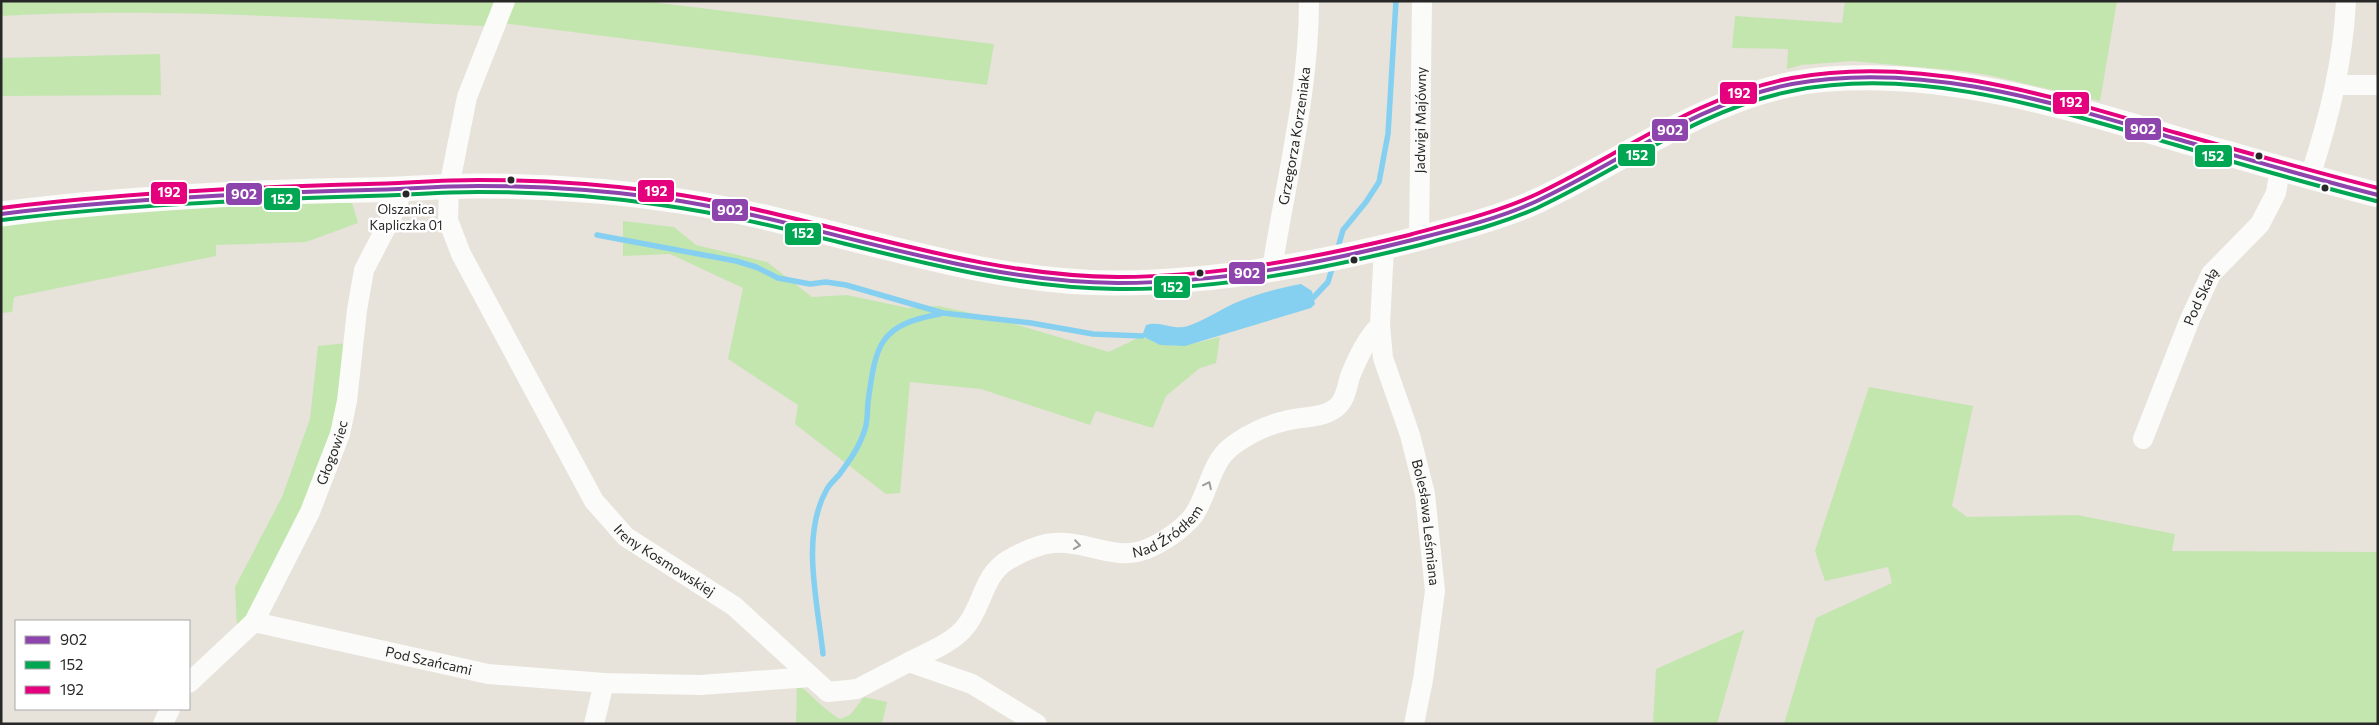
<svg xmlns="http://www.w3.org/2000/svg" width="2379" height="725" viewBox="0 0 2379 725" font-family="Commissioner,sans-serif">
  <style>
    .green { fill: #c3e6af }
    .water { fill: #85d0f1 }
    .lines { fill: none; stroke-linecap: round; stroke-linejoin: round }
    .stream { stroke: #85d0f1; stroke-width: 5.5 }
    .minor { stroke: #fbfbf9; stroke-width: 20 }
    .tertiary { stroke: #fbfbf9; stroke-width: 25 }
    .bus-1-casing { stroke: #fff; stroke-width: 8 }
    .bus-2-casing { stroke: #fff; stroke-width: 8 }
    .bus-3-casing { stroke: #fff; stroke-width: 8 }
    .bus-1 { stroke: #8e44ad; stroke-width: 4 }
    .bus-2 { stroke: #00a651; stroke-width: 4 }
    .bus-3 { stroke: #e5007d; stroke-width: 4 }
    .oneway { stroke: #9c9c9a }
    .bus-dot { fill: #272727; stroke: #fff; stroke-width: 2 }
    .labels { text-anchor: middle; stroke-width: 5; stroke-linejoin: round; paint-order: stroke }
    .bus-label { font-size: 13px; fill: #272727; stroke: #fff }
    .street-label { font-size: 14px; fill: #272727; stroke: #fff }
    .line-badge { stroke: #fff; stroke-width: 2 }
    .badge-label { font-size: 14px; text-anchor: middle; font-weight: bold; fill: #fff }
  </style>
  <rect width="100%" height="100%" fill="#e7e2da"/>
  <path class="green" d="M1,1H496L484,26C323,19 162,7 1,16Z
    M512,1H643L994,44L987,85L502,23Z
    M1845,1H2117L2100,101L1988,75L1961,71L1852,61L1801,65L1787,69L1788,49L1732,48L1735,16L1842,23Z
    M160,54L161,95L1,96V58Z
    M214,202L352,203L358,223L306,242L216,245V256L14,297L12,312L1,313V226L72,216Z
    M623,221L674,227L696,245L767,262L812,297L847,295L908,308L939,306L1001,320L1109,352L1142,336C1170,352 1191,344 1220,337L1216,363L1200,368L1166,396L1153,428L1096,411L1090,425L981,389L910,382L900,493L886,494L795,424L798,405L728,359L743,288L670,254L623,256Z
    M347,343L349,427L265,620L237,626L235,587L282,497L310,419L318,346Z
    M1869,387L1973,406L1952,506L1967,517L2077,515L2175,534L2172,551L2378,552V724H1784L1816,618L1892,583L1888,567L1825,581L1815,551Z
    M1744,630L1717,724H1653L1656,669Z
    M797,684C814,696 821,708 840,719L850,715L864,697L887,702L882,724H796Z"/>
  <path class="water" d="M1301,284L1312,291L1315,304L1311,308L1185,346L1160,345L1142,336L1146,325C1161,320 1173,331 1188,326C1206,320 1222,308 1240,301C1260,293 1280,288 1301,284Z"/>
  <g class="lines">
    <path class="stream" d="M597,235L736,261L756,267L778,278L810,284L826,282L846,285L943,313L1031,323L1093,334L1142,336
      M1337,251L1343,230L1366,202L1379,182L1388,134L1396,1
      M1314,297L1328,282L1333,265
      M823,654C818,604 800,536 827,489C830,484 835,479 839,475C850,460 860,446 865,429C868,421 867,411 868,402C876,345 878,325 940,314"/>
    <g class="minor">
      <path id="s1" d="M505,1L467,97L449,187L448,220L461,254L594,501L626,537L734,606L828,692L857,689L909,662L972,684L1037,724"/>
      <path d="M2337,85H2378"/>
      <path d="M2310,177C2329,118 2343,63 2346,1"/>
      <path id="s2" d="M1419,239L1422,1"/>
      <path id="s3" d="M1384,247L1380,325L1383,358L1410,435L1425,494L1435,591L1423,680L1414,724"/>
      <path id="s4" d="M1272,269C1286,180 1309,91 1309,1"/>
      <path id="s5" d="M2143,439L2190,319L2211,274L2260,224L2276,193L2280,169"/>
      <path id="s6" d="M254,622L488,674L604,683L700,685L811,677"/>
      <path id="s7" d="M909,662C928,652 953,643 966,626C983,605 983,575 1008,560C1022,552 1038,544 1054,543C1086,540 1115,562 1147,549C1162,543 1183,529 1193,516C1208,496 1210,463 1231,447C1246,435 1267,425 1285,421C1302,416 1326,419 1339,405C1347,396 1347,384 1351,374C1359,355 1366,340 1380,325"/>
      <path id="s8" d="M189,683L254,622L310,512L340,434L347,401L357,310L364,270L393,214L403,189"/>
      <path d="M163,724L170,709"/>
      <path d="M594,724L604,683"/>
    </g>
    <path class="tertiary" d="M1,214C123,198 246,192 368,190C405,189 441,186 478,186C548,186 617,191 686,202C831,224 970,284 1118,283C1224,282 1330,262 1432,235C1468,226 1504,216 1537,201C1633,156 1720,87 1829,79C1946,70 2066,106 2177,139C2244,158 2311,178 2378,195"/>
    <g class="bus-1-casing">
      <path id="bus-1" d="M1,214C123,199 245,193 368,190C405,189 441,186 478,186C539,186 601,190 661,198C815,220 962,282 1118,283C1220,283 1322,263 1420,238C1460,228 1500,218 1537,201C1621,162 1699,102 1792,84C1922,60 2054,103 2177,139C2244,158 2311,178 2378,195"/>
    </g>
    <g class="bus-2-casing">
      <path id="bus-2" d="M2,220C124,205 245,200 368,196C405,195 441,192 478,192C539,192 601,196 661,205C815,226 962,288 1118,289C1220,290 1322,269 1420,245C1459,234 1499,225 1537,208C1621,169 1699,109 1792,91C1920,65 2054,110 2176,145C2243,165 2309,184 2376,201"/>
    </g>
    <g class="bus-3-casing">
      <path id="bus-3" d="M1,208C123,193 245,187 368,184C405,183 441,180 478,180C539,180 601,184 661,192C815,213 962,276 1118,277C1216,277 1314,258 1409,235C1452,223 1496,213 1537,194C1621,154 1699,95 1792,78C1922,54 2054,97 2177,133C2244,152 2311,171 2378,188"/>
    </g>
    <use href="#bus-1" class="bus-1"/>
    <use href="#bus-2" class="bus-2"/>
    <use href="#bus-3" class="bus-3"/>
  </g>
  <defs><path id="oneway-chevron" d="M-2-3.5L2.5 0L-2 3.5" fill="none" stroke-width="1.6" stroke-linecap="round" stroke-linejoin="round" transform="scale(1.25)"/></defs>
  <g class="oneway">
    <use href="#oneway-chevron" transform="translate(1208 485) rotate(-64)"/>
    <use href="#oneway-chevron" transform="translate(1077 545) rotate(8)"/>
  </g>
  <g class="bus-dot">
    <circle cx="2259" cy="156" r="4.5"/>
    <circle cx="511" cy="180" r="4.5"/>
    <circle cx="2325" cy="188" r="4.5"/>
    <circle cx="406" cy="194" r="4.5"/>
    <circle cx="1354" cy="260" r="4.5"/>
    <circle cx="1200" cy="273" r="4.5"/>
  </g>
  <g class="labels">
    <g class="bus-label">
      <text x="406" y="214">Olszanica<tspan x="406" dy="16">Kapliczka 01</tspan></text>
    </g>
    <g class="street-label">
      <text dy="5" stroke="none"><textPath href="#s2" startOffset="119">Jadwigi Majówny</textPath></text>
      <text dy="5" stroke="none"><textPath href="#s4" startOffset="135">Grzegorza Korzeniaka</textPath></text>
      <text dy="5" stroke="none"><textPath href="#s5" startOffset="154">Pod Skałą</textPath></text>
      <text dy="5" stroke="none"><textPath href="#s8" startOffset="276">Głogowiec</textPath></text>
      <text dy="5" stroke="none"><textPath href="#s3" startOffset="282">Bolesława Leśmiana</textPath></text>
      <text dy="5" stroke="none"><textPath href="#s7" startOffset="318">Nad Źródłem</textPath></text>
      <text dy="5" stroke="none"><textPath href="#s1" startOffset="638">Ireny Kosmowskiej</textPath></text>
      <text dy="5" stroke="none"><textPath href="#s6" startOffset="179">Pod Szańcami</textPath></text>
    </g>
  </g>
  <g class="line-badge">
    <rect x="1719" y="81" width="39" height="24" rx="5" fill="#e5007d"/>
    <rect x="2052" y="91" width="38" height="24" rx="5" fill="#e5007d"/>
    <rect x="2124" y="117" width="38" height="24" rx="5" fill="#8e44ad"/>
    <rect x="1651" y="118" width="38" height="24" rx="5" fill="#8e44ad"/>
    <rect x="1617" y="143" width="39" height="24" rx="5" fill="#00a651"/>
    <rect x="2194" y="144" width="39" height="24" rx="5" fill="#00a651"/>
    <rect x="637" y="179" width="38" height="24" rx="5" fill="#e5007d"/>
    <rect x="150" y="181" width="38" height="24" rx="5" fill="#e5007d"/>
    <rect x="225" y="182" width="38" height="24" rx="5" fill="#8e44ad"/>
    <rect x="263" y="187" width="38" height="24" rx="5" fill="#00a651"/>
    <rect x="711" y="198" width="38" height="24" rx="5" fill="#8e44ad"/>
    <rect x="784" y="222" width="38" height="24" rx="5" fill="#00a651"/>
    <rect x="1228" y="261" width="38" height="24" rx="5" fill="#8e44ad"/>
    <rect x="1153" y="275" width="38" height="24" rx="5" fill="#00a651"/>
  </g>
  <g class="badge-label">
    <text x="1739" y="98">192</text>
    <text x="2071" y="107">192</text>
    <text x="2143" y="134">902</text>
    <text x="1670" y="135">902</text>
    <text x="1637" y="160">152</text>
    <text x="2213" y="161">152</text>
    <text x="656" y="196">192</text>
    <text x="169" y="197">192</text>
    <text x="244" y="199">902</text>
    <text x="282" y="204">152</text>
    <text x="730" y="215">902</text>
    <text x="803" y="238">152</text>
    <text x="1247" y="278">902</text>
    <text x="1172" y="292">152</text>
  </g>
  <rect width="2379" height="725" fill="none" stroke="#272727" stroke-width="5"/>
  <rect x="15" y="620" width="175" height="90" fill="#ffffff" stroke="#a9a9a9"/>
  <rect x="25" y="636" width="25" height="8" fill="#8e44ad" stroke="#a9a9a9"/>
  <text x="60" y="645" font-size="15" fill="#272727">902</text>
  <rect x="25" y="661" width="25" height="8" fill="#00a651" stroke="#a9a9a9"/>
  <text x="60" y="670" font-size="15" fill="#272727">152</text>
  <rect x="25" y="686" width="25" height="8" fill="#e5007d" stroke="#a9a9a9"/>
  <text x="60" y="695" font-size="15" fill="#272727">192</text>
</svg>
